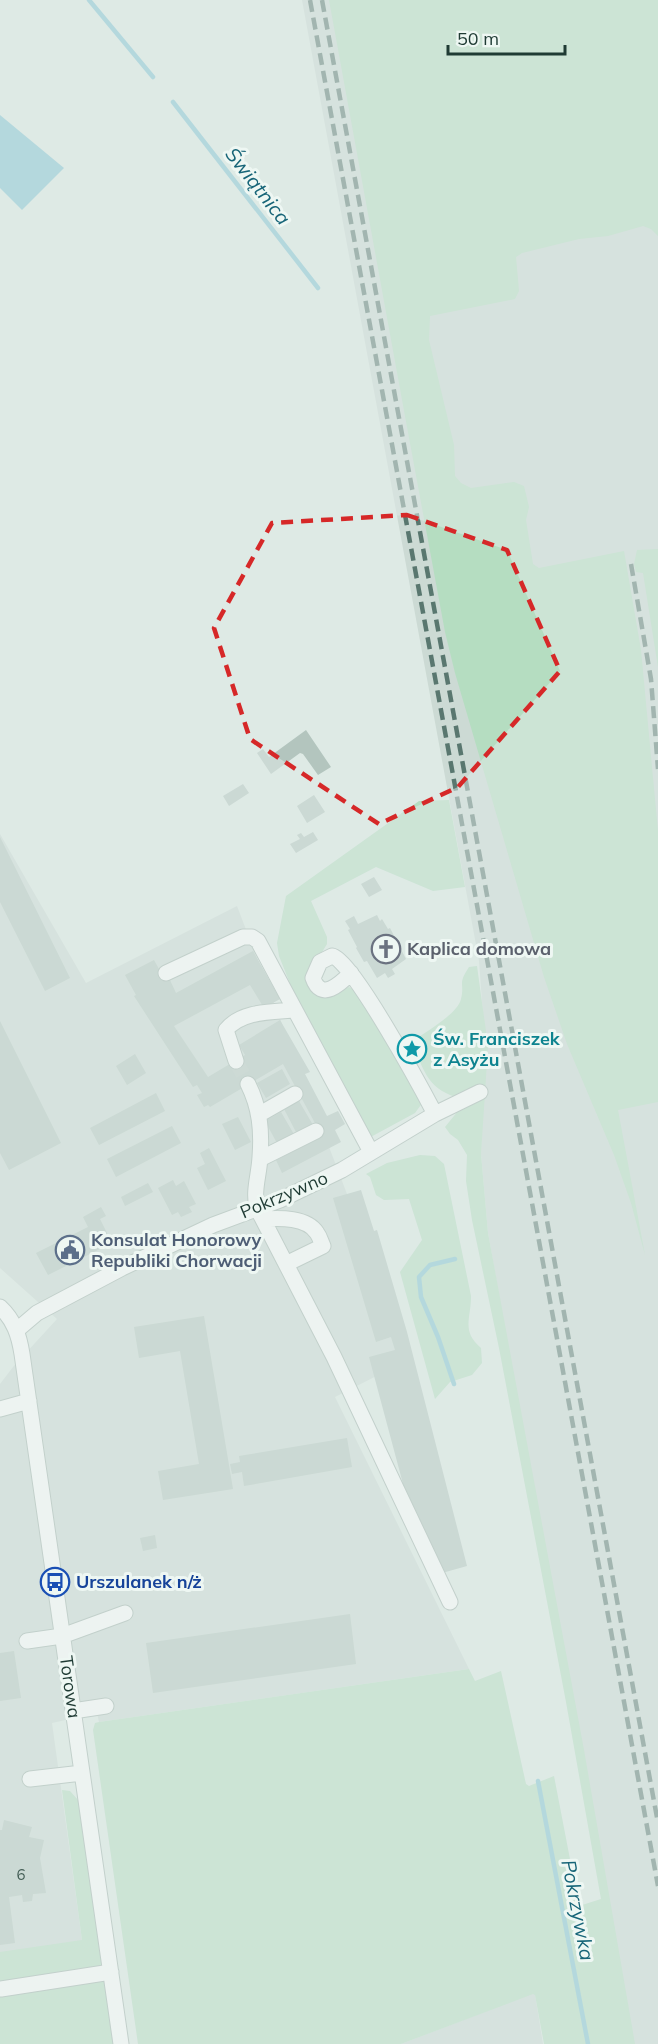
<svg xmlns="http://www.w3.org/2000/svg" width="658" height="2044" viewBox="0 0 658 2044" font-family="Mulish,sans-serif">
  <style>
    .built { fill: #ccdad4 }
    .green { fill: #b5ddc1 }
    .water { fill: #82c4d3 }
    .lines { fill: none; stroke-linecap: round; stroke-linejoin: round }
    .stream { stroke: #82c4d3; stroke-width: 4.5 }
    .building { fill: #b3c5be }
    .minor-tunnel { stroke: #b8c7c2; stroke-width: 15; stroke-dasharray: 15 8; stroke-linecap: butt }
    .minor-casing { stroke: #a1b2ac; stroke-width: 17 }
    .minor { stroke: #fff; stroke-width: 15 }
    .rail { stroke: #59776f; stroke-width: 4.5; stroke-dasharray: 12 6; stroke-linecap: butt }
    .marked { fill: none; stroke: #d62828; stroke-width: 4.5; stroke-dasharray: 12 8; stroke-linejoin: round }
    .labels { text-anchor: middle; stroke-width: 6; stroke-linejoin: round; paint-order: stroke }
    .number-label { font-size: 15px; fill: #445e56 }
    .worship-label { font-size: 18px; font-weight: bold; fill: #5b616d; stroke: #eef7f3; text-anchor: start }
    .culture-label { font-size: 18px; font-weight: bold; fill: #0d838f; stroke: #eef7f3; text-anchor: start }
    .street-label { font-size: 18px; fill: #1f3b34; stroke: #eef7f3 }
    .service-label { font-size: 18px; font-weight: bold; fill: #4e5e75; stroke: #eef7f3; text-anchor: start }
    .transit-label { font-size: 18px; font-weight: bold; fill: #164399; stroke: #eef7f3; text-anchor: start }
    .water-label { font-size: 20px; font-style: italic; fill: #176578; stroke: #eef7f3 }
  </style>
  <rect width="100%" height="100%" fill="#deeae5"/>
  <path class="built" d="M302,0H658V2044H632L488,1233L481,1154L484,1029L479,961Z
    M0,834L86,983L237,906L410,1359L335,1397L469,1669L99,1722L97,1713L52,1723L82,1940L0,2044V1384L13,1367L57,1319L0,1268Z
    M533,1993L535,1994L543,2044H401Z"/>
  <path class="green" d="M329,0H658V236L651,229L643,226L608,236L579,239L522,253L516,257L519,291L515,299L430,316L429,340L454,445L455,476L461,483L471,488L514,482L524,486L529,507L526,520L533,564L539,568L624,551L641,650L658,831V1102L618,1110L645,1255L631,1203L614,1155L567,1044L544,977L455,673L445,632L405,416Z
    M658,549V667L643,573L636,572L634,564L637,550Z
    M449,800L465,887L433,891L376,867L311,901L327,937V944L316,962L311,980L333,993L349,987L360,994L423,1102L415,1113L367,1139L295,996L279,956L277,943L286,896L419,801Z
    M477,966L488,1046L481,1154L488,1233L584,1750L635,2044H544L535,1995L533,1994L401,2044H138L93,1730L95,1723L99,1722L469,1669L475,1681L501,1671L526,1784L529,1786L554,1776L579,1906L601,1899L566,1702L499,1348L472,1220L466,1181L467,1155L458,1140L450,1134L445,1127L458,1111L456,1097C426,1088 424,1068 411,1042C424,1033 458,1014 461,999C465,983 457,985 469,967Z
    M420,1155L435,1156L444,1164L471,1296C471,1319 461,1331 481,1348L482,1363L472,1375L450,1382L435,1399L400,1272L422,1240L409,1199L384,1200L376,1195L370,1177L366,1174L387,1163Z
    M62,1790L70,1791L78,1800L114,2044H0V1952L82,1940Z"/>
  <path class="water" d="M0,115L64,168L22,210L0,188Z"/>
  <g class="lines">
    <path class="stream" d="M89,0L153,77
      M173,102L318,288
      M454,1384L438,1337L421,1297L419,1277L430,1265L455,1259
      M538,1781L588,2044"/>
  </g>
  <path class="building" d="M306,730L331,767L318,775L303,754L300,753L271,774L257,753L263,749L269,757Z
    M243,784L249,793L229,806L223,796Z
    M314,795L325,812L307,823L297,806Z
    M313,832L318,840L296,853L290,844L300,839L297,835L301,833L304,837Z
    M0,837L70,978L45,991L0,902Z
    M374,877L382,890L369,897L361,884Z
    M377,915L380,921L382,919L388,929L390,928L406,959L392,969L395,974L388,978L385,973L377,978L367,961L364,962L356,948L357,947L348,930L350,929L345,921L354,916L358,924Z
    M253,951L280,999L264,1008L250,985L174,1026L208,1077L245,1055L239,1045L280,1020L310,1072L305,1074L327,1116L338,1111L345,1124L335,1130L341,1142L282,1173L276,1160L322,1136L283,1064L210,1107L208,1105L204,1107L197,1095L202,1093L197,1085L193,1087L134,996L136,995L125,975L154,960L165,980L169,978L176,993Z
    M0,1021L61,1143L9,1170L0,1153Z
    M135,1054L146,1073L127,1085L116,1066Z
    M282,1069L290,1084L266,1098L257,1083Z
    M156,1093L165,1111L99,1145L90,1128Z
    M299,1101L313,1125L297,1134L284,1109Z
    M281,1112L295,1136L278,1145L265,1121Z
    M238,1117L251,1142L235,1150L222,1124Z
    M172,1126L181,1143L116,1177L107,1159Z
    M209,1148L226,1181L208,1190L197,1168L205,1164L200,1153Z
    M173,1180L176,1186L184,1181L196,1204L189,1207L192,1212L181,1217L178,1212L172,1215L158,1188Z
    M148,1183L153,1192L125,1206L121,1197Z
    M361,1190L374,1231L377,1230L407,1332L467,1566L442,1573L406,1495L369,1357L395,1350L391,1337L376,1342L333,1198Z
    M101,1207L106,1216L100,1219L112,1243L48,1275L36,1253L88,1227L83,1217Z
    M204,1316L233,1489L163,1500L158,1471L199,1464L180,1351L139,1358L134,1327Z
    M347,1438L352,1467L244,1486L242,1472L232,1474L230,1464L240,1462L239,1456Z
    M155,1535L157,1548L143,1551L140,1538Z
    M350,1614L356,1664L153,1693L146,1643Z
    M14,1651L21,1698L0,1701V1653Z
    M4,1820L32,1827L29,1837L44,1840L40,1858L46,1893L33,1894L32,1901L23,1902L22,1895L9,1897L15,1943L0,1945V1830H2Z"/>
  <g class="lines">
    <path class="minor-tunnel" d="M236,1061L248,1084"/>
    <g class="minor-casing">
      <path id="minor" d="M166,973L243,937H252L258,941L371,1152
        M351,973C340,984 321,1002 313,978L320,962L332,956C351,958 423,1091 435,1114
        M236,1061L226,1030C241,1011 271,1012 294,1010
        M248,1084C260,1108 262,1131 260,1157C259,1176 253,1190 257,1208L334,1357L450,1602
        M260,1114L295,1094
        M260,1159L316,1131
        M263,1219C280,1218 307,1217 317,1233C320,1237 321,1242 323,1246L286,1264
        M0,1307C14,1320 19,1335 22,1354L121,2044
        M17,1330L37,1313L122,1268L213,1225L280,1200L342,1170L435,1114L480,1092
        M0,1409L29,1401
        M27,1641L62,1636L125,1613
        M73,1711L106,1706
        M30,1779L82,1773
        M1,1989L111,1972"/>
    </g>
    <use href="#minor" class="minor"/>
    <path class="rail" d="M310,0L658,1886
      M322,0L658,1823
      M631,564L651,679L658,769"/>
  </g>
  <path d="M0 0H658V2044H0ZM407,515L507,550L560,671L458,787L379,824L250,739L214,628L272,523Z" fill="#deeae5" fill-opacity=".55" fill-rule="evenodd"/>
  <path class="marked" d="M407,515L507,550L560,671L458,787L379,824L250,739L214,628L272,523Z"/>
  <defs>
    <g id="church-ring" transform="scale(1.5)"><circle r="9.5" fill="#eef7f3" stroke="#6b7280" stroke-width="1.5"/><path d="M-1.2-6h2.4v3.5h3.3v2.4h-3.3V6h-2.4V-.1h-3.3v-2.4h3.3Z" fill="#6b7280"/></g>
    <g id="sight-ring" transform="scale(1.5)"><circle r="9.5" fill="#eef7f3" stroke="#0f9aa8" stroke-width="1.5"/><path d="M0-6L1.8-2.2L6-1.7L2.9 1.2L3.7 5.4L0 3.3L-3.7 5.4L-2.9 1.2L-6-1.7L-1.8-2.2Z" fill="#0f9aa8"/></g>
    <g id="civic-ring" transform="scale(1.5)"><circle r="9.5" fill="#eef7f3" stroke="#5c6f8a" stroke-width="1.5"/><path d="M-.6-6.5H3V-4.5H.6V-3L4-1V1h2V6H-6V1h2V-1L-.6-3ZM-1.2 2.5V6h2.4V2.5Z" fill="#5c6f8a"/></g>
    <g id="bus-ring" transform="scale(1.5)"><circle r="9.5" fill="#eef7f3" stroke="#1a4fb4" stroke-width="1.5"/><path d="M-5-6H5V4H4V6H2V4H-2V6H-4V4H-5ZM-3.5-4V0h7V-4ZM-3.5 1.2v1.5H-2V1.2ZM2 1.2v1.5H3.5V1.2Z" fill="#1a4fb4"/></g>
  </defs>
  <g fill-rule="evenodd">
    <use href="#church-ring" x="386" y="949"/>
    <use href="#sight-ring" x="412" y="1049"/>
    <use href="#civic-ring" x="70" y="1250"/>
    <use href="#bus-ring" x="55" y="1582"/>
  </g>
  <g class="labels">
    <g class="number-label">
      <text x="21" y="1880">6</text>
    </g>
    <g class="worship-label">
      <text x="407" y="955">Kaplica domowa</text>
    </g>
    <g class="culture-label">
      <text x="433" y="1045">Św. Franciszek<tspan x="433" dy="21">z Asyżu</tspan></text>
    </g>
    <g class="street-label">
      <text transform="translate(284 1195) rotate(-23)" y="6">Pokrzywno</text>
      <text transform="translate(70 1687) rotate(82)" y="6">Torowa</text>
    </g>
    <g class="service-label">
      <text x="91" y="1246">Konsulat Honorowy<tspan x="91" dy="21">Republiki Chorwacji</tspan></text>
    </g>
    <g class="transit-label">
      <text x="76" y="1588">Urszulanek n/ż</text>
    </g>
    <g class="water-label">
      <text transform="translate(258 186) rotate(52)" y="7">Świątnica</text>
      <text transform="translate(578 1910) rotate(79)" y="7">Pokrzywka</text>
    </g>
  </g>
  <path d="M448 45v9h117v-9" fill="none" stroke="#1f3b34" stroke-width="3"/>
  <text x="457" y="45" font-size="18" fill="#1f3b34" stroke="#eef7f3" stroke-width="4.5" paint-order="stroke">50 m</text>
</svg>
